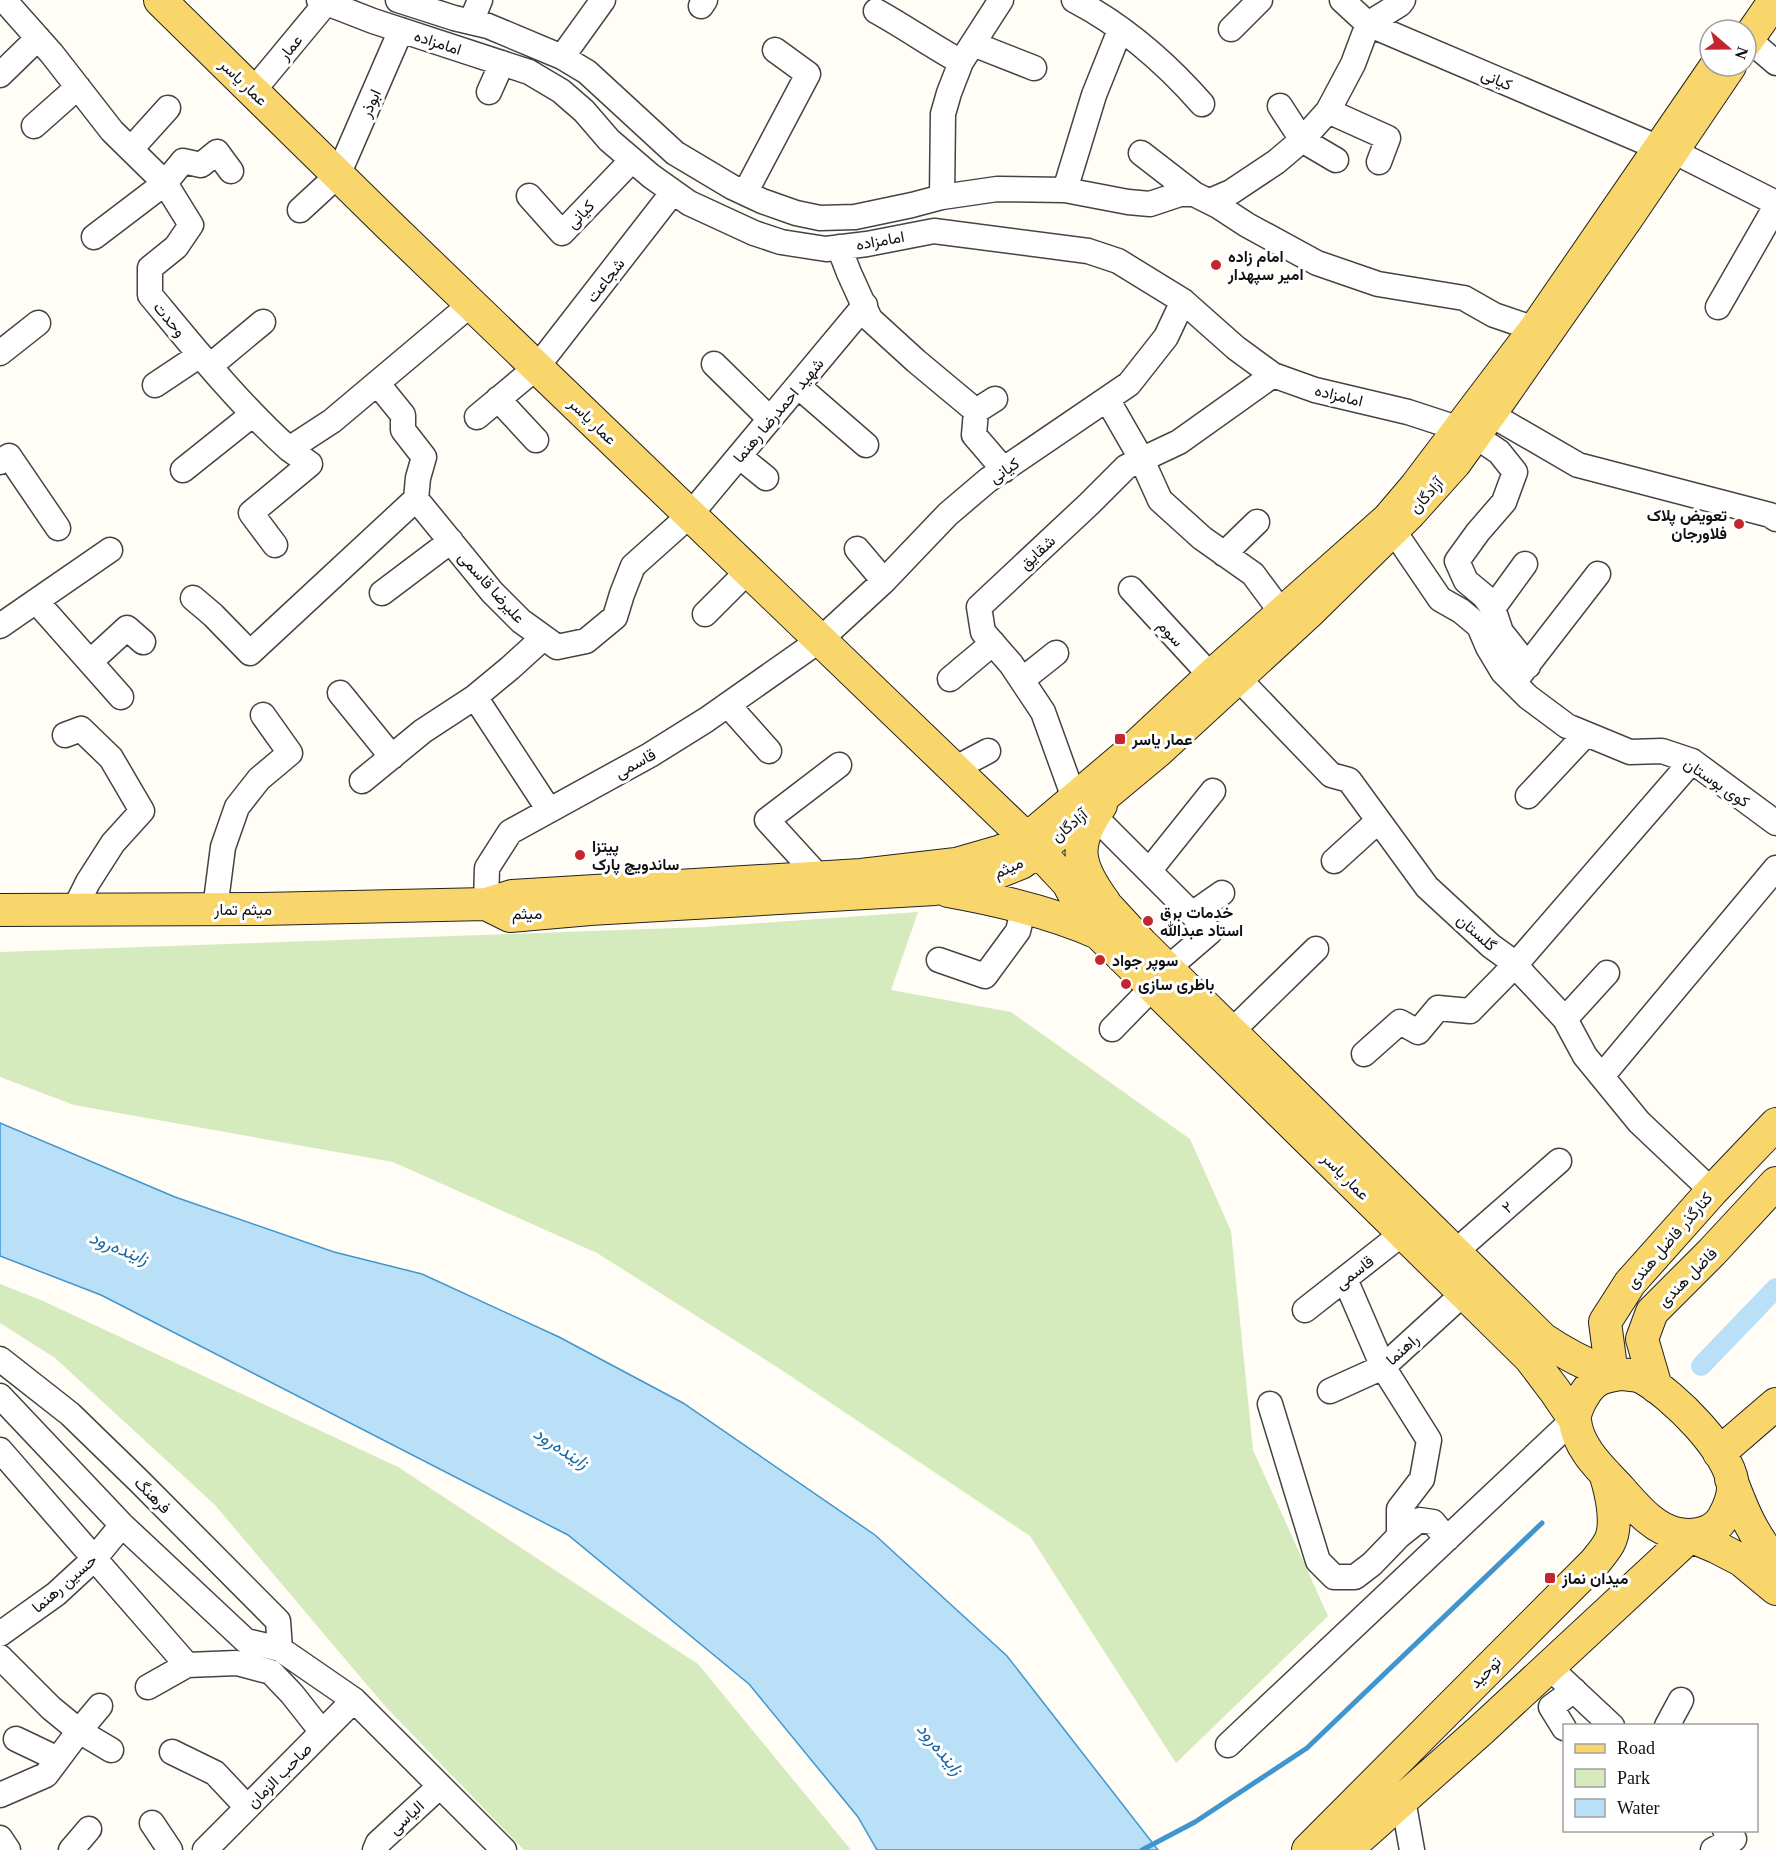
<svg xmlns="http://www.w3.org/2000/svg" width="1776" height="1850" viewBox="0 0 1776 1850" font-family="'Times New Roman',Vazirmatn,serif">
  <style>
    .green { fill: #d5ebbd }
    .water { fill: #b9e0f7; stroke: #3f96cf; stroke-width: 1.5 }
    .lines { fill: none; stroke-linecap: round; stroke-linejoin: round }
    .stream { stroke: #3f96cf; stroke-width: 5 }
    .canal { stroke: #b9e0f7; stroke-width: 20 }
    .minor-casing { stroke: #444; stroke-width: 27 }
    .major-casing { stroke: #222; stroke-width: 34 }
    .minor { stroke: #fff; stroke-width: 24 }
    .major { stroke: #f9d66b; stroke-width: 32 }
    .poi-dot { fill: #c4262e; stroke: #fff; stroke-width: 2 }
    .labels { text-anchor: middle; stroke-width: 6; stroke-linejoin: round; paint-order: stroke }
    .street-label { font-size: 16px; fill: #111; stroke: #fff }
    .poi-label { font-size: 16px; font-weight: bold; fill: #111; stroke: #fff; text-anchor: start }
    .water-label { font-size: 18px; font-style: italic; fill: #1768a6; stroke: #fff }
  </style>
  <rect width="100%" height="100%" fill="#fffdf5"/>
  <path class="green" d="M918,912L891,990L1011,1012L1190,1139L1231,1231L1253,1450L1328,1616L1176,1763L1030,1536L774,1365L597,1253L393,1162L74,1105L0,1077V952L704,927Z
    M0,1284L41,1300L398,1467L698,1664L851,1850H524L384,1705L215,1505L55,1358L0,1323Z"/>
  <path class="water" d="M0,1123L175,1197L334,1252L422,1274L559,1337L683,1403L875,1535L1007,1656L1158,1850H877L858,1817L749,1684L568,1535L101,1295L0,1256Z"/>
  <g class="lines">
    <path class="stream" d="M1142,1850L1195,1822L1307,1748L1542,1523"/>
    <path class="canal" d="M1701,1366L1776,1288"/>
    <g class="minor-casing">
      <path id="minor" d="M4,0L52,54L112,131L165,183L191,225L176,247L150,268V295C194,348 238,403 289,449L332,421L471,304
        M319,0L373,21L529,72L561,91L584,111L609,140L651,176L689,203L754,233L781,242L826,249L867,244L934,231L1088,251L1118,261L1183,301L1236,348L1273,375L1315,390L1408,412L1460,429
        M398,0L454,18L488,26L562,57L587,72L675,153L732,187L762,201L796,213L820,218L855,217L912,205L942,197L997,189L1065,190L1128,202L1150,204L1180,194H1194L1218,206L1247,225L1317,263L1378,284L1464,298L1494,315L1535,329
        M1074,0C1122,25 1166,63 1202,104
        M1342,0L1368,24L1659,148
        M701,6L705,0
        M876,11C905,27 932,46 961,62
        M471,22L480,0
        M1231,29L1260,0
        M1748,39L1776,63
        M973,44L1034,68
        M562,57L603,0
        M0,75L38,38
        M253,91L326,3
        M489,92L502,63
        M1280,106L1302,140L1336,160
        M1328,111L1388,138L1379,162
        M34,126L78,87
        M131,149L168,108
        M1673,151L1776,203
        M1141,153L1194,194
        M1065,190L1094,95L1120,30
        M745,193L808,74L775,50
        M529,196L562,233L632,160
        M942,197L943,114L949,93L961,62L1001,0
        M1210,201L1231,192L1276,162L1302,140L1328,111L1353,64L1368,24L1400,4L1403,0
        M300,210L338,175L401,30
        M94,237L165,183L183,161L201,165L217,152L231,171
        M839,247L849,273L870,319L916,361L976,411L974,435L1004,470
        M1718,307L1776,206
        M0,353L38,323
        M714,364L770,419
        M210,366L263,322
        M377,383L403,415V430L424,457L418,478L416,499L492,592L521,621L557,647L586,641L615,617L622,594L633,566L690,515L865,305
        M155,385L200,355
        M798,386L866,445
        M498,399L536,440
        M1107,399L1142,460L1160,500L1202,538L1253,574L1282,613
        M976,411L995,399
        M1490,414L1578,465L1770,515L1776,519
        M477,417L537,367L673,192
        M1474,435L1499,452L1515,472L1504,502L1478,532L1457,561L1466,581L1484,596L1493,608L1501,632L1528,666
        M739,456L766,478
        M0,462L9,456L58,528
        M183,470L253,414
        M1393,530L1440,599L1461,611L1479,626L1488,647L1503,672L1528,697L1567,726L1630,752L1662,751L1692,761L1776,823
        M275,545L251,513L310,464L289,449
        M857,549L884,581
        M1224,554L1257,522
        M1131,589L1211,676
        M382,593L451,541
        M193,598L213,615L250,653L416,499
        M36,601L121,697
        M1493,608L1525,564
        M705,614L748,571
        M0,626L110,550
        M90,662L127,628L143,642
        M1519,676L1598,574
        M1238,678L1331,775L1349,780L1427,887L1491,946L1516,964L1524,975L1565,1019L1585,1056L1639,1122L1712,1191
        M950,679L993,643
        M1022,680L1056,653
        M340,693L392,757
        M475,697L549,810
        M728,705L769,751
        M65,735L81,729L111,758L142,811L113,843L88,882L74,910
        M954,769L988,751
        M362,781L423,731L475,697L510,668L543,638
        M1528,796L1586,734
        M1074,798L1043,712L1011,664L983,632L979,607L1089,504L1126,467L1179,442L1273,375
        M1094,816L1210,932L1167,969
        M1334,861L1378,821
        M1149,871L1213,791
        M819,877L767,820L839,765
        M486,904L487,868L510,832L650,755L706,720L820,640L884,581L948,514L988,480L1129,384L1166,337L1183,301
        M215,909L223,847L237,807L259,779L290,753L263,715
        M1192,914L1222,893
        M939,960L985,976L1018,931L1024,907
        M1565,1019L1607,973
        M1112,1029L1153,987
        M1231,1032L1316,949
        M1364,1054L1400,1022L1418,1032L1438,1008L1470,1011L1516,964L1692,761
        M1602,1076L1776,868
        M1455,1252L1559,1161
        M1345,1279L1383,1367L1429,1440L1422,1479L1399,1509V1536
        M1305,1310L1403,1233
        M0,1359L70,1414L139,1481L278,1621L280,1649
        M1330,1391L1383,1367L1464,1293
        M0,1396L122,1525L246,1641L280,1649L354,1700L504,1850
        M1270,1404L1318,1561L1334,1577H1355L1372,1564L1399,1536L1419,1520L1433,1522L1447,1539
        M0,1450L187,1665L237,1663L271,1672L292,1694L322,1732
        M0,1634L56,1594L94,1559L122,1525
        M0,1657L51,1708L79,1731L111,1750
        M1549,1667L1612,1726
        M148,1687L187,1665
        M1667,1726L1681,1700
        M1564,1728L1551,1707L1574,1690
        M16,1739L58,1759
        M1228,1745L1574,1419
        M172,1752L215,1773L247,1807
        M0,1795L46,1775L79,1731L100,1706
        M1403,1800L1412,1850
        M152,1823L170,1850
        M0,1838L8,1850
        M71,1850L89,1829
        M205,1850L354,1700
        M375,1850L378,1843L440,1786
        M1713,1850L1734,1839L1725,1830"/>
    </g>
    <g class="major-casing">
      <path id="major" d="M160,0L391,227L1027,839L1068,883L1091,926L1530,1358L1555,1391L1574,1419
        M1746,42L1775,0
        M1716,66L1535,329L1416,486L1388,519L1211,676L1131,751L1027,839L1001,851L956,864L861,875L512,896L486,904L510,916L590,909L935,889L989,876L1006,869L1021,863L1038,851L1157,752L1307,614L1410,513L1455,463L1490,414L1627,218L1730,66
        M1101,805C1072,845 1077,865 1105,903
        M1068,883L1106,905L1142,944L1543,1339C1565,1354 1587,1365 1612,1375
        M948,891C999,900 1050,912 1098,933
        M0,910L262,909L486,904
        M1621,1374C1628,1375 1637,1375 1643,1378C1672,1394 1733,1453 1733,1488C1733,1498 1728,1509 1723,1518C1714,1533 1695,1537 1679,1534C1654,1530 1635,1506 1619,1488C1602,1470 1577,1447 1575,1420C1574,1413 1580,1401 1584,1395C1594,1379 1602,1377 1621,1374Z
        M1612,1375L1605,1322L1630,1283L1712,1191L1776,1124
        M1656,1387L1642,1339L1652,1312L1712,1252L1776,1183
        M1719,1453L1776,1404
        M1731,1479C1743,1511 1753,1536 1776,1562
        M1690,1536L1716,1547L1741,1560L1776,1589
        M1308,1850L1595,1562C1600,1556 1605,1550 1609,1543C1619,1525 1611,1492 1605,1473
        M1346,1850L1481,1730L1690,1536"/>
    </g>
    <use href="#minor" class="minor"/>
    <use href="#major" class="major"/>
  </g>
  <g class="poi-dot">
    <circle cx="1216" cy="265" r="6"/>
    <circle cx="1739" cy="524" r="6"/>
    <rect x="1114" y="733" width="12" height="12" rx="3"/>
    <circle cx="580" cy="855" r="6"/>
    <circle cx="1148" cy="921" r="6"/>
    <circle cx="1100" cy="960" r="6"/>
    <circle cx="1126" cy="984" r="6"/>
    <rect x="1544" y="1572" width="12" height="12" rx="3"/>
  </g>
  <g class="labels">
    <g class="street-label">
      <text transform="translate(438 42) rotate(18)" y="6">امامزاده</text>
      <text transform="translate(290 47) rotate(-51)" y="6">عمار</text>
      <text transform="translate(1497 79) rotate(23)" y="6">کیانی</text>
      <text transform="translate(244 82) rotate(44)" y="6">عمار یاسر</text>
      <text transform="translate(370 103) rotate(-66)" y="6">ابوذر</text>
      <text transform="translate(580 214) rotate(-46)" y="6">کیانی</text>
      <text transform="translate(880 240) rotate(-10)" y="6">امامزاده</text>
      <text transform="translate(605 280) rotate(-52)" y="6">شجاعت</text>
      <text transform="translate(170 319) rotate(50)" y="6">وحدت</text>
      <text transform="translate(1339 395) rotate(14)" y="6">امامزاده</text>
      <text transform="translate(778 410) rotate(-50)" y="6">شهید احمدرضا رهنما</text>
      <text transform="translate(593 421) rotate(44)" y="6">عمار یاسر</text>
      <text transform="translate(1004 470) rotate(-34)" y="6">کیانی</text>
      <text transform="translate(1426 495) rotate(-48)" y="6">آزادگان</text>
      <text transform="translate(1037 552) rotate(-43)" y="6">شقایق</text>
      <text transform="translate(492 587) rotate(48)" y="6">علیرضا قاسمی</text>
      <text transform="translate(1171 633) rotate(48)" y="6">سوم</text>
      <text transform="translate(635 763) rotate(-29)" y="6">قاسمی</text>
      <text transform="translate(1717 782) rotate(34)" y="6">کوی بوستان</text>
      <text transform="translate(1069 825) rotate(-40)" y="6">آزادگان</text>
      <text transform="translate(1008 867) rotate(-24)" y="6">میثم</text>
      <text x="243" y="915">میثم تمار</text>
      <text transform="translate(527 913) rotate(-1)" y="6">میثم</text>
      <text transform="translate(1477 932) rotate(41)" y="6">گلستان</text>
      <text transform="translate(1346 1176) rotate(45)" y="6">عمار یاسر</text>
      <text transform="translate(1507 1207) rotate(-41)" y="6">۲</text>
      <text transform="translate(1669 1240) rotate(-49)" y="6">کنارگذر فاضل هندی</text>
      <text transform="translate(1354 1272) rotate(-38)" y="6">قاسمی</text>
      <text transform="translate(1687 1277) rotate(-45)" y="6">فاضل هندی</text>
      <text transform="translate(1402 1349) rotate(-42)" y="6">راهنما</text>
      <text transform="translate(153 1495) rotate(45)" y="6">فرهنگ</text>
      <text transform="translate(64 1583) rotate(-41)" y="6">حسین رهنما</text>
      <text transform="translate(1485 1672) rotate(-45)" y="6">توحید</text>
      <text transform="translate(279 1775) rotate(-45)" y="6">صاحب الزمان</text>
      <text transform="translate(406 1817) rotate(-43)" y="6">الیاسی</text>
    </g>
    <g class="poi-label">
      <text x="1228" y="262">امام زاده<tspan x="1228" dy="18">امیر سپهدار</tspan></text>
      <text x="1727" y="521" text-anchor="end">تعویض پلاک<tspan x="1727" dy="18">فلاورجان</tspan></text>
      <text x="1132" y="745">عمار یاسر</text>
      <text x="592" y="852">پیتزا<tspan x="592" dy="18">ساندویچ پارک</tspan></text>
      <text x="1160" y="918">خدمات برق<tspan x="1160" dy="18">استاد عبدالله</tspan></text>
      <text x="1112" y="966">سوپر جواد</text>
      <text x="1138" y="990">باطری سازی</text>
      <text x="1562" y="1584">میدان نماز</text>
    </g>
    <g class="water-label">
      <text transform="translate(119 1248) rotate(22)" y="6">زاینده‌رود</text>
      <text transform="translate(561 1448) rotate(33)" y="6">زاینده‌رود</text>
      <text transform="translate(940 1749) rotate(51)" y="6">زاینده‌رود</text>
    </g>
  </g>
  <rect x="1563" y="1724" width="195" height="108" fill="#ffffff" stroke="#a0a0a0" stroke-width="1.5"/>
  <rect x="1575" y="1744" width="30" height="9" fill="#f9d66b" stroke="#a0a0a0" stroke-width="1.5"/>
  <text x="1617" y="1754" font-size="18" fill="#111111">Road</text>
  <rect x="1575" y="1769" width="30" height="18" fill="#d5ebbd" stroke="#a0a0a0" stroke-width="1.5"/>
  <text x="1617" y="1784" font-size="18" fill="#111111">Park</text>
  <rect x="1575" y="1799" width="30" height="18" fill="#b9e0f7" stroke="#a0a0a0" stroke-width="1.5"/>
  <text x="1617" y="1814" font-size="18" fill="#111111">Water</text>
  <g transform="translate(1728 48) rotate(110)"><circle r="28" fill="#ffffff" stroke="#a0a0a0" stroke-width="1.5"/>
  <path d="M0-4.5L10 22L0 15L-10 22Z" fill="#c4262e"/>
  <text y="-9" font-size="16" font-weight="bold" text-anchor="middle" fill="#111111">N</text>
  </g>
</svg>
